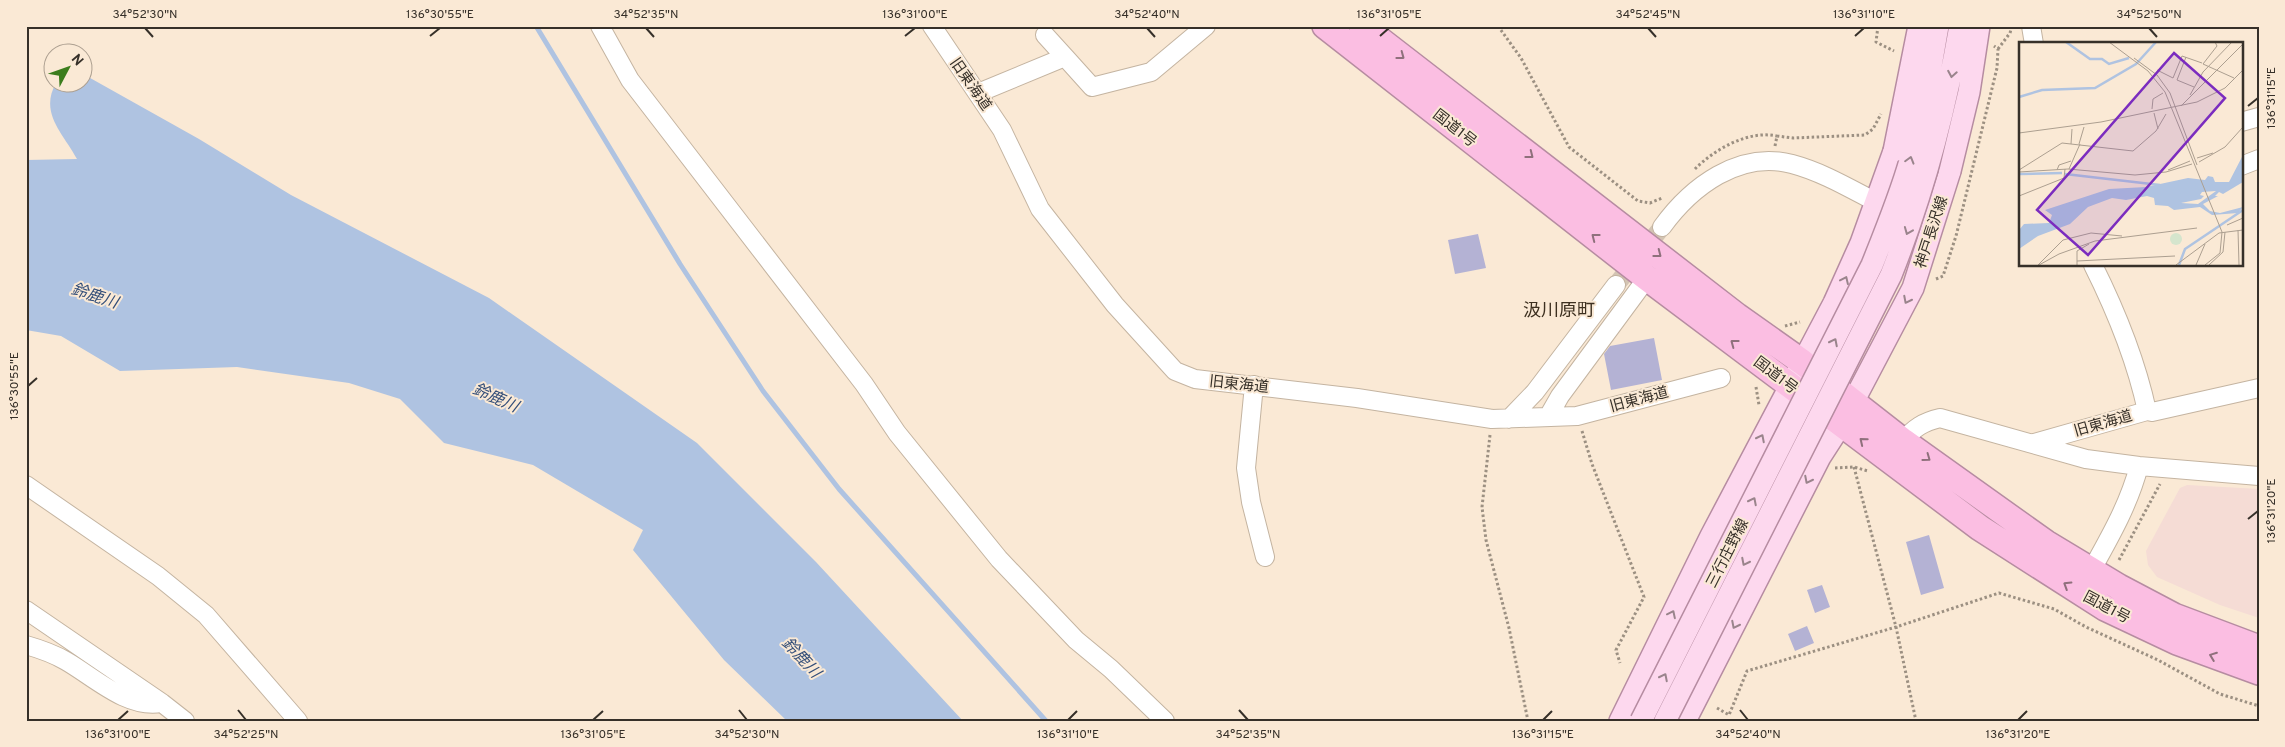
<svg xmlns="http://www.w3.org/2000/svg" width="2285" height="747" viewBox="0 0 2285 747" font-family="Overpass,'Noto Sans JP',sans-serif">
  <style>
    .commercial { fill: #f5dcd5 }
    .water { fill: #afc3e1 }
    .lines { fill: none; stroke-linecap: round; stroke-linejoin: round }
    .stream { stroke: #afc3e1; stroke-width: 5 }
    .building { fill: #b4b2d4 }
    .minor-tunnel { stroke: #d3c4b3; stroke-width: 18; stroke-dasharray: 18 9; stroke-linecap: butt }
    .minor-casing { stroke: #c4b4a1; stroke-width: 20 }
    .major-casing { stroke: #b68ca1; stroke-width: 24 }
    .highway-casing { stroke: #b68ca1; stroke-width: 28 }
    .path { stroke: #9c9082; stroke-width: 3; stroke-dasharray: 2.5 2.5; stroke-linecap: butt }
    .minor { stroke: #fff; stroke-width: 18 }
    .major { stroke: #fdd8ee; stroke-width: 21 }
    .highway { stroke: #fbbee2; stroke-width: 25 }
    .major-bridge-casing { stroke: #b68ca1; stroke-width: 24; stroke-linecap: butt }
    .major-bridge { stroke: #fdd8ee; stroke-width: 21 }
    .oneway { stroke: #8f707c }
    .oneway2 { stroke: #9a848c }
    .ticks { fill: none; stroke: #363029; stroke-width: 2 }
    .labels { text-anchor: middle; stroke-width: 4; stroke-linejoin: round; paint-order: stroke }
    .street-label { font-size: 15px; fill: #363029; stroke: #fae9d5 }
    .water-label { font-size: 16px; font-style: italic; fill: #334e79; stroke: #fae9d5 }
    .quarter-label { font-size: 18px; fill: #3d3020; stroke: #fae9d5 }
    .inset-river { fill: none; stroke: #afc3e1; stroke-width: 2.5 }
    .inset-road { fill: none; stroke: #ac9f90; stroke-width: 1 }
    .view { fill: #7b2cbf; fill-opacity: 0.15; stroke: #7b2cbf; stroke-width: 2.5 }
    .inset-edge { fill: none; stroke: #363029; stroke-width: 2.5 }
    .neatline { fill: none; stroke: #363029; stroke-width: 2 }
    .ticks-label { font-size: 12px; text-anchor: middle; fill: #363029 }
  </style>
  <rect width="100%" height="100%" fill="#fae9d5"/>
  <path class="commercial" d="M2187,485L2259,489V618L2220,605L2157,577L2148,565L2146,551L2180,488Z"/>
  <path class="water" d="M83,74L199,139L291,195L489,298L697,443L816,562L963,721H787L724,660L633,550L643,530L533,465L444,443L400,399L349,383L237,367L120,371L61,336L26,330V160L77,159C63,133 39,113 56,83L82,82Z"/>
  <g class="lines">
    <path class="stream" d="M536,26L680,264L763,391L839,489L1046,721"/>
  </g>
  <path class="building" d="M1478,234L1486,268L1455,274L1448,240Z
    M1654,338L1662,380L1611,390L1604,354L1610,346Z
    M1929,535L1944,588L1921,595L1906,542Z
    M1822,585L1830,607L1815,613L1807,590Z
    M1807,626L1814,643L1795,651L1788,634Z"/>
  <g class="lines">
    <path class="minor-tunnel" d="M1616,285L1662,227"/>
    <g class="minor-casing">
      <path id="minor" d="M600,26L630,80L864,384L897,433L999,559L1076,640L1111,669L1165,721
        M932,26L1002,130L1040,209L1115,305L1175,371L1195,379L1357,398L1492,419L1577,416L1721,378
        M2031,26L2034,44
        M1045,35L1065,57
        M978,93L1065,57L1092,87L1151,72L1206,26
        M2241,122L2259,117
        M2241,166L2259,159
        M1662,227C1691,187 1739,150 1792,164C1822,172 1849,188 1876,202
        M2093,265C2116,311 2136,360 2147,411
        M1254,385L1246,468L1251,502L1265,557
        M1548,417L1560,396L1647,278
        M1509,419L1535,392L1616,285
        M1903,441C1914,428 1923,422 1940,418L2086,459L2139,466L2259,476
        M2034,443L2147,411L2152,412L2259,388
        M26,485L158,576L206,615L298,721
        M2091,571C2110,537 2129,504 2139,466
        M26,610L162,703L185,721
        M26,645C40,649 54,654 66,661C94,677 127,709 161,703"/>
    </g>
    <g class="major-casing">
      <path id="major" d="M1620,721L1711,536L1834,303L1861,243L1894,151
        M1685,721L1820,457L1842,423L1913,288L1950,171"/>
    </g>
    <g class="highway-casing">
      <path id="highway" d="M1325,26L1647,278L1980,528L2105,608L2177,642L2259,672
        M1362,26L1737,316L1802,362L1903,441L2046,543L2119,587L2174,616L2259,648"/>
    </g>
    <path class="path" d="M1498,26L1521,58L1569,147L1638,201L1650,203L1662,198
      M1878,26L1876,42L1894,51
      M1998,49L2010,33L2012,26
      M1775,146L1777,136L1793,138L1865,135L1873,129L1881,114
      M1695,169C1715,149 1748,130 1777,136
      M1936,279L1943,276L1956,236L1997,68L1998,49L1994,46
      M1785,326L1800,322
      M1756,387L1759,405
      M1582,431L1592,464L1644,597L1616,650L1620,663
      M1490,435L1482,507L1486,540L1509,628L1528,721
      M1854,467L1896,627L1916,721
      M1835,468L1854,467L1868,471
      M2119,560L2160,484
      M1717,708L1729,715L1747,671L1896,627L1999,593L2054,609L2086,627L2158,660L2220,694L2259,706"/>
    <use href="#minor" class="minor"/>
    <use href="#major" class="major"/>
    <use href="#highway" class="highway"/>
    <g class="major-bridge-casing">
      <path id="major-bridge" d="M1894,151L1919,26
        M1950,171L1969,92L1979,26
        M1641,721L1872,265C1886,230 1900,196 1910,161C1923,117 1930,71 1938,26
        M1665,721L1891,275C1923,194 1945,113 1960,26"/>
    </g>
    <use href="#major-bridge" class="major-bridge"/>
  </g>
  <defs><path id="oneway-chevron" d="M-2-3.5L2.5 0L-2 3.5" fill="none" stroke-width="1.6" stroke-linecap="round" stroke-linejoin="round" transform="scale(1.25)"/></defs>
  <g class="oneway">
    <use href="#oneway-chevron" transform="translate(1401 56) rotate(37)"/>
    <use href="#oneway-chevron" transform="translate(1530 155) rotate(38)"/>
    <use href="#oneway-chevron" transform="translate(1595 237) rotate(-142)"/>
    <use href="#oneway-chevron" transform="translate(1658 254) rotate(38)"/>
    <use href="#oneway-chevron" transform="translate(1734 343) rotate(-143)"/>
    <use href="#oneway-chevron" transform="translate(1863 441) rotate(-141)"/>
    <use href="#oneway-chevron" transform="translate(1927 458) rotate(36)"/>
    <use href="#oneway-chevron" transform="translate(2067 585) rotate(-148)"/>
    <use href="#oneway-chevron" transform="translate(2213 656) rotate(-159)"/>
  </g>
  <g class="oneway2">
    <use href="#oneway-chevron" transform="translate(1952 74) rotate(100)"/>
    <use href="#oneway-chevron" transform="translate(1910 160) rotate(-74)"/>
    <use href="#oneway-chevron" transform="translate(1908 231) rotate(112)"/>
    <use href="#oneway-chevron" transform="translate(1845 280) rotate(-65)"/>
    <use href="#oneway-chevron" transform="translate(1907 300) rotate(117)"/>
    <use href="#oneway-chevron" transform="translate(1834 342) rotate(-63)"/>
    <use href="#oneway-chevron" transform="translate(1761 438) rotate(-63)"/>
    <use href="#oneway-chevron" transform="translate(1808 480) rotate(117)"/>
    <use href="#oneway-chevron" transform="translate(1753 501) rotate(-63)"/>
    <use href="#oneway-chevron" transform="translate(1745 562) rotate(117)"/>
    <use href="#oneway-chevron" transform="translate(1672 614) rotate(-64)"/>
    <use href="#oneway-chevron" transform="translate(1735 625) rotate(117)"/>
    <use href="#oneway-chevron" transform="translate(1664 677) rotate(-63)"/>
  </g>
  <path class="ticks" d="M145,28L153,37M646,28L654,37M1147,28L1155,37M1648,28L1656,37M2149,28L2157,37M430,36L440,28M905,36L915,28M1380,36L1389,28M1855,36L1864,28M2248,106L2258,98M28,386L37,378M2248,519L2258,511M238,710L246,720M739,710L747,720M1239,710L1248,720M1740,710L1748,720M118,720L128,711M593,720L603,711M1068,720L1077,711M1543,720L1552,711M2018,720L2027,711"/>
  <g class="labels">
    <g class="street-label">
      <text transform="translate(971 84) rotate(55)" y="5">旧東海道</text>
      <text transform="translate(1455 128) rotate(38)" y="5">国道1号</text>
      <text transform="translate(1931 232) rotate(-72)" y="5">神戸長沢線</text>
      <text transform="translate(1776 375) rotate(37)" y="5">国道1号</text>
      <text transform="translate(1239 384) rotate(6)" y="5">旧東海道</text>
      <text transform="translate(1639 399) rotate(-15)" y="5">旧東海道</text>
      <text transform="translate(2103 423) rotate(-16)" y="5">旧東海道</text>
      <text transform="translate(1727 553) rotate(-63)" y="5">三行庄野線</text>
      <text transform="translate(2107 607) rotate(28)" y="5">国道1号</text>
    </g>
    <g class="water-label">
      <text transform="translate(95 295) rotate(18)" y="6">鈴鹿川</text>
      <text transform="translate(496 397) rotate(24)" y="6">鈴鹿川</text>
      <text transform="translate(802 657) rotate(47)" y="6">鈴鹿川</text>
    </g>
    <g class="quarter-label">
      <text x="1559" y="316">汲川原町</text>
    </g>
  </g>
  <g transform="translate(2019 42)">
    <rect width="224" height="224" fill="#fae9d5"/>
    <path d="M151 197a6 6 0 1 1 12 0a6 6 0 1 1-12 0Z" fill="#d5e5cd"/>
    <path d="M224,113V140L204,152L200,150L196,154H199L184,162L191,169L201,171L224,165L219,171L193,173L181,165L155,168L149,164L136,163L135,156L128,154L107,158L93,156L69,165L51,182L19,194L0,207V188L5,182L30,181L33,173L26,168L90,147L127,145L169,136L186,138L189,134L194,135L196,140H210ZM197,149L179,162L162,161L182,157L185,154L181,153L183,150Z" fill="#afc3e1" fill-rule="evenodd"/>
    <path class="inset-river" d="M47,0L71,17H83L90,22L110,16M0,55L23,48L76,46L117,22L137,0M0,132L43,131M46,132L141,143M160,223L166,207L224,168"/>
    <path class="inset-road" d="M90,0L129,29L146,50L203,190M196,0L198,4L184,22L215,36M167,15L158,38L175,45M115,16L138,33L151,51L178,123M138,28L154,36L163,14L183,21M171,53L184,30L213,0M162,64L224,2M133,67L134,57L144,51M135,71L139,87M0,91L82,80L178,60L206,46L224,28M52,102L53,87M60,102L65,85M178,116L194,111M180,120L206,105L224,85M50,127L61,102M0,128L43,101L114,109L137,89L147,72M38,128L40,123L52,119M149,128L171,119M0,130L49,127L116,133L147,130L173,122M0,154L45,136L46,127M208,183L224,176M219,188L220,223M58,219L156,214M19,223L44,198L72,191L103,194M20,223L40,212L76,199L178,186M58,223V209L70,202M157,223L200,191L224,188M177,223L186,202M186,223L201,211L203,190M190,223L204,210L206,190"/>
    <path class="view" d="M155,11L206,56L69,213L18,168Z"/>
    <rect width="224" height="224" class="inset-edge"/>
  </g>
  <rect width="2285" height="747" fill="none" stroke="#fae9d5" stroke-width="55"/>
  <g transform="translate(68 68) rotate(49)"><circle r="24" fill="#fae9d5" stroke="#ac9f90"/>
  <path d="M0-4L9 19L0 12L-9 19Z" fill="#3c7d1d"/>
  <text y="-8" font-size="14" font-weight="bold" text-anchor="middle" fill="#363029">N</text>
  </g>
  <rect x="28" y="28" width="2230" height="692" class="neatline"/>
  <g class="ticks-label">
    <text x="145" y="18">34°52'30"N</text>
    <text x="440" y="18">136°30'55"E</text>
    <text x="646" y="18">34°52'35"N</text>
    <text x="915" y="18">136°31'00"E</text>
    <text x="1147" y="18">34°52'40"N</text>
    <text x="1389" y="18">136°31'05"E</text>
    <text x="1648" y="18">34°52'45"N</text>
    <text x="1864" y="18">136°31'10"E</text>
    <text x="2149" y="18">34°52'50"N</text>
    <text transform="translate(2271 98) rotate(-90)" y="4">136°31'15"E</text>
    <text transform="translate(14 386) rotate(-90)" y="4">136°30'55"E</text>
    <text transform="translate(2271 511) rotate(-90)" y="4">136°31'20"E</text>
    <text x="118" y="738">136°31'00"E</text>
    <text x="246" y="738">34°52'25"N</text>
    <text x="593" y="738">136°31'05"E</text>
    <text x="747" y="738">34°52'30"N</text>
    <text x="1068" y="738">136°31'10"E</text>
    <text x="1248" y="738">34°52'35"N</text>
    <text x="1543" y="738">136°31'15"E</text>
    <text x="1748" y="738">34°52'40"N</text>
    <text x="2018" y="738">136°31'20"E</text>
  </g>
</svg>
